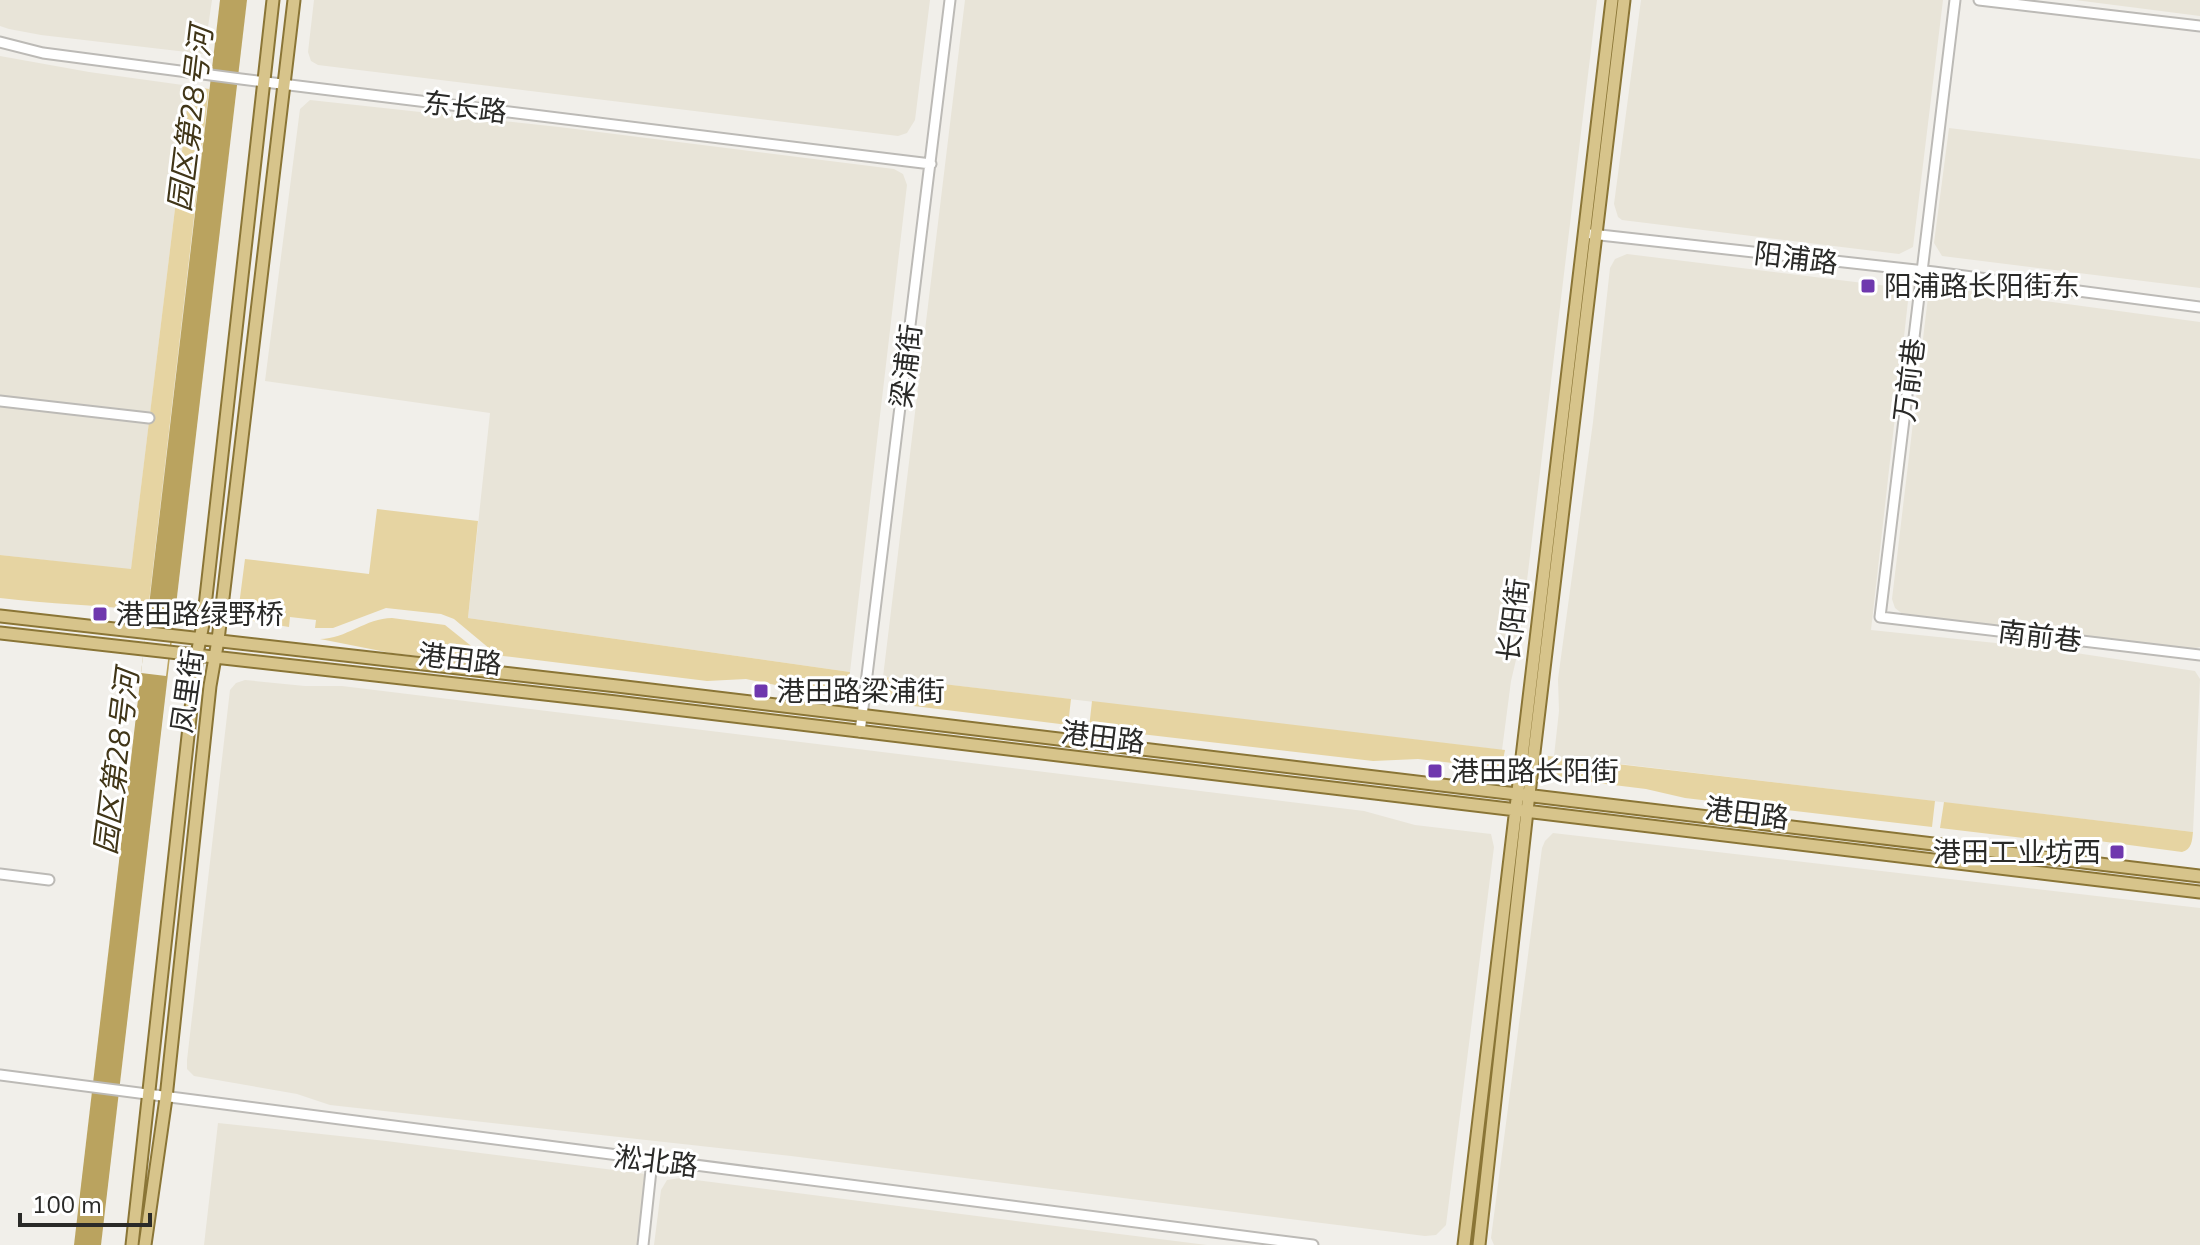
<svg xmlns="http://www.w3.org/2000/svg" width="2200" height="1245" viewBox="0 0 2200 1245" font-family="'Nunito Sans','Noto Sans SC',sans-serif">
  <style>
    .built { fill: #e8e4d8 }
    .green { fill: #e6d4a2 }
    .water { fill: #baa35f }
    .pier { fill: #f1efea }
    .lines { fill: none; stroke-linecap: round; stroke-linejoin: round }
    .minor-casing { stroke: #bcbab6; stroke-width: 13 }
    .major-casing { stroke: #8a7536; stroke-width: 15 }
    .minor { stroke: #fff; stroke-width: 9 }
    .major { stroke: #d7c48b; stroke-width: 11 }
    .poi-dot { fill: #6f38ae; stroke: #fff; stroke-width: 3 }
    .labels { text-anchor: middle; stroke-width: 6; stroke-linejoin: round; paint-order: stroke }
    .street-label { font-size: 28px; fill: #2a2a28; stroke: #fff }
    .poi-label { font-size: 28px; fill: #2a2a28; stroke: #fff; text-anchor: start }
    .water-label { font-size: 30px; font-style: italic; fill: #413618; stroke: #fff }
  </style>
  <rect width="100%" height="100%" fill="#f1efea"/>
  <path class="built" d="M0,0H212L204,54L41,35L9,29L0,26Z
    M314,0H930L915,120L907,133L898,136L318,65L311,61L308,52Z
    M965,0H1597L1519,647L1511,681L1502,750L883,677Z
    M1641,0H1943L1913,247L1899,254L1622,220L1618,217L1614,204Z
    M2075,0H2200V16Z
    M0,56L89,72L190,86L131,570L0,555Z
    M310,100L559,127L894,169L903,174L907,185L850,672L468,618L490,413L265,381L300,109Z
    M1949,128L2200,159V288L1942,256L1934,243Z
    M1627,254L1896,287L1905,292L1908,301L1871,630L2043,648L2195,671L2200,679L2193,832L1554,756L1559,711L1558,679L1593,422L1610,268L1615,259Z
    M1941,287L2200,322V647L2193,649L1904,615L1895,608L1892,599L1928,297L1932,290Z
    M245,680L305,686H342L1364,811L1415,825L1491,834L1494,847L1446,1225L1436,1235L1425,1236L791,1156L330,1105L297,1094L194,1076L187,1069V1060L230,690L236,683Z
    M1553,833L2200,908V1245H1494L1491,1238L1542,848L1545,841Z
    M218,1123L386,1141L645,1174L637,1245H204Z
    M680,1178L914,1208L1207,1245H654L661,1190L667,1180Z"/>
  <path class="green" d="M190,86L209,89L148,611C98,605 49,604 0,598V555L131,569Z
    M377,509L478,521L468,618L850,672L847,695L841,697L820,694L746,679L707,681L503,656L490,649L454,619L441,614L386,608L333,628H315L316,620L290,617L289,627L241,619L238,613L245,559L369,574Z
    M392,618L445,625L485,657L502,665L391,653L320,639C346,639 366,618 392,618Z
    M883,677L1071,699L1068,725L889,703L883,701L880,695Z
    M1092,701L1505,750L1502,765L1496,768L1418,759L1373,761L1089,728Z
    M1548,756L1935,801L1932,827L1685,798L1646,789L1557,778L1548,774Z
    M1944,802L2193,832C2192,841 2192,849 2182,852L2099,841L2058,842L1940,828Z"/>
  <path class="water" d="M220,0H247L101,1245H74Z"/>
  <path class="pier" d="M148,611L174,613L166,676L141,673Z"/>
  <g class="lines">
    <g class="minor-casing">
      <path id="minor" d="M1955,0L1880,617L2200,655
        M1979,0L2200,26
        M0,42L43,53L241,79L931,164
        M1591,234L1934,272L2200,307
        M0,401L149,418
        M860,732L950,0
        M0,874L49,880
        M0,1075L1313,1245
        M643,1245L652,1161"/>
    </g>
    <g class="major-casing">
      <path id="major" d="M0,616L617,686L2200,876
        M0,633L616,702L2200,892
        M132,1245L197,654L203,624L273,0
        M145,1245L166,1098L210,686L218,640L294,0
        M1464,1245L1612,0
        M1479,1245L1527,811L1624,0"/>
    </g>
    <use href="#minor" class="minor"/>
    <use href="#major" class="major"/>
  </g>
  <g class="poi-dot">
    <rect x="1860" y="278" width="16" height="16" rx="4"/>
    <rect x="92" y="606" width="16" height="16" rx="4"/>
    <rect x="753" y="683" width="16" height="16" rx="4"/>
    <rect x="1427" y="763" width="16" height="16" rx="4"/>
    <rect x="2109" y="844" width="16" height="16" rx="4"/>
  </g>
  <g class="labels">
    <g class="street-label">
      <text transform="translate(465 107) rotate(7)" y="10">东长路</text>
      <text transform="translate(1796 258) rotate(7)" y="10">阳浦路</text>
      <text transform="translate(906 366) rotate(-83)" y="10">梁浦街</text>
      <text transform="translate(1909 380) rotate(-83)" y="10">万前巷</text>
      <text transform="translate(1513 620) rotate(-83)" y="10">长阳街</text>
      <text transform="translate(2040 636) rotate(7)" y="10">南前巷</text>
      <text transform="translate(460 659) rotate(7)" y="10">港田路</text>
      <text transform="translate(187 691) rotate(-82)" y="10">凤里街</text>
      <text transform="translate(1103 737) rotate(7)" y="10">港田路</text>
      <text transform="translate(1747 813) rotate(7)" y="10">港田路</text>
      <text transform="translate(656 1161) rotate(7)" y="10">淞北路</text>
    </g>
    <g class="poi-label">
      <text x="1884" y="296">阳浦路长阳街东</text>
      <text x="116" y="624">港田路绿野桥</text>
      <text x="777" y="701">港田路梁浦街</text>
      <text x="1451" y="781">港田路长阳街</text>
      <text x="2101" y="862" text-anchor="end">港田工业坊西</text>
    </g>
    <g class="water-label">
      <text transform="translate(191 119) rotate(-83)" y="10">园区第28号河</text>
      <text transform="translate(117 762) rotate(-83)" y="10">园区第28号河</text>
    </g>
  </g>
  <path d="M20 1213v12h130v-12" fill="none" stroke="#2a2a28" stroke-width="4"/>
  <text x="32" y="1213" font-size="24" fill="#2a2a28" stroke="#ffffff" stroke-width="6" paint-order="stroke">100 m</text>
</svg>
